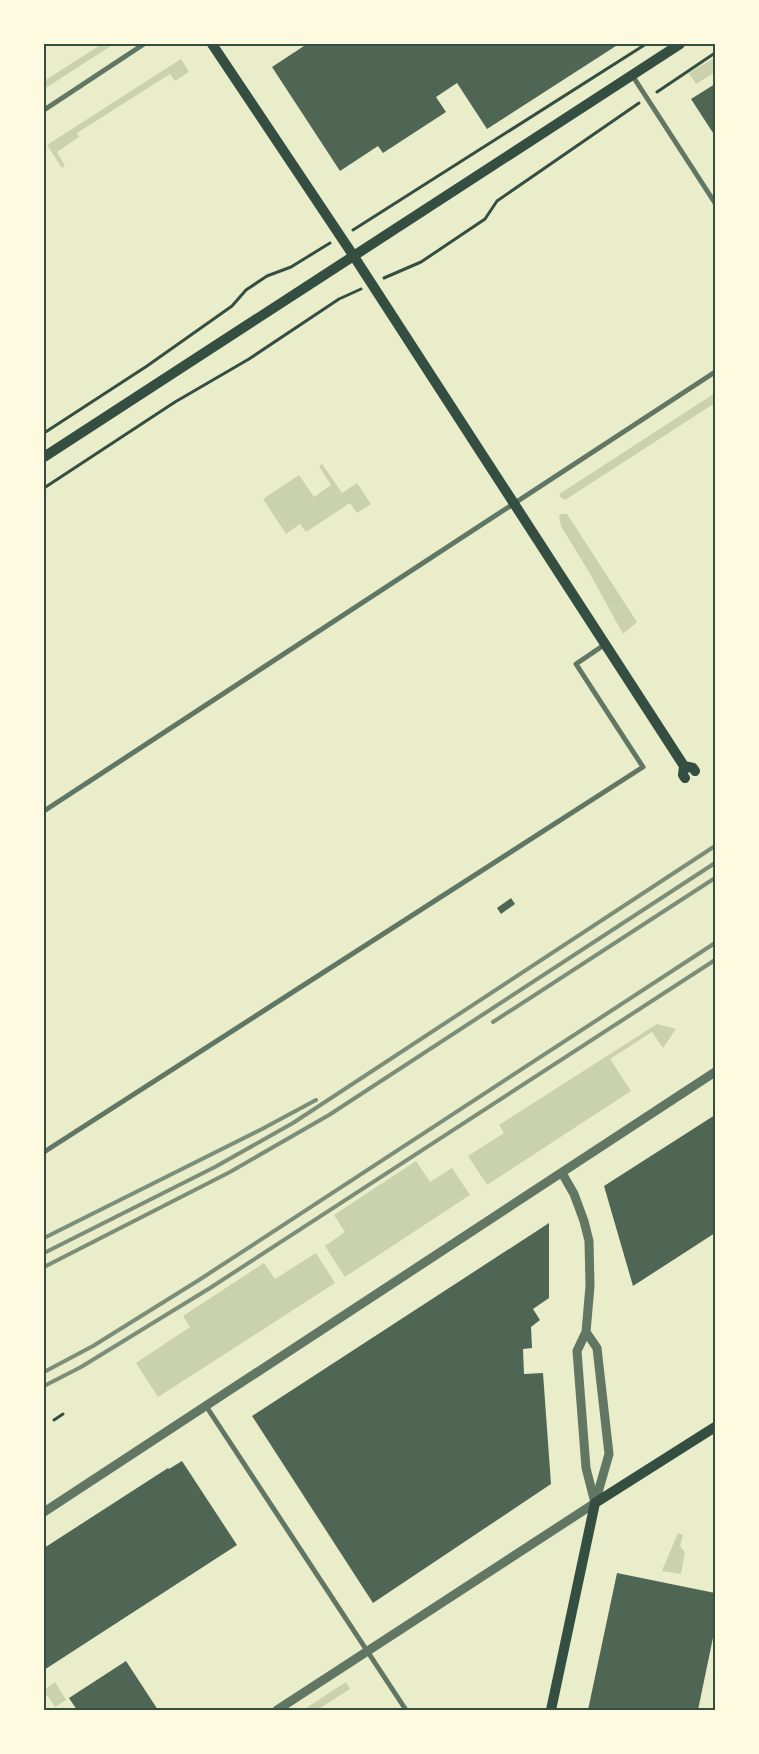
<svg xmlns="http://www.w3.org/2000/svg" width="759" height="1754" viewBox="0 0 759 1754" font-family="Manrope,sans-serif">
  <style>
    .green { fill: #cad2ad }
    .building { fill: #4f6655 }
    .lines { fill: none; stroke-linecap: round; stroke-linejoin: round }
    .path { stroke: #344e41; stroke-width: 3 }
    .minor { stroke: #617663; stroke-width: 5 }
    .tertiary { stroke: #617663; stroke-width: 9 }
    .secondary { stroke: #344e41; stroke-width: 10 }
    .rail { stroke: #7c8e77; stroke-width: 4 }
    .neatline { fill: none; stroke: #344e41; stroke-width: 2 }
  </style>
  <rect width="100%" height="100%" fill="#e9edc9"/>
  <path class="green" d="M102,44H114L44,89V81Z
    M714,58L715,60V72L696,84L689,73Z
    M181,59L189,72L175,81L170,74L77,133L79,137L57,152L65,166L62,168L47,145Z
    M715,393V403L565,500L559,496L561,493Z
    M322,464L342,493L357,483L371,504L357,513L350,503L306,532L300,524L286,534L263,499L299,475L314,497L331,485L319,466Z
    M561,514H567L637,622L623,634L589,572L561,526L559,516Z
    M657,1024L676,1029L663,1048L652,1032L610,1059L631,1091L487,1185L468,1156L504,1133L499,1125Z
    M416,1161L430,1182L452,1168L470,1195L345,1277L325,1246L345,1232L334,1215Z
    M316,1253L335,1283L158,1397L136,1363L190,1327L183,1316L264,1263L275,1279Z
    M678,1533L683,1535L680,1546L685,1553L681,1574L662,1571Z
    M55,1682L66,1700L55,1707L47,1695L44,1697V1690Z
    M346,1682L350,1689L317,1710H303Z"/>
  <path class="building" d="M307,44H619L487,129L457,83L436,97L446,112L383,153L378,146L340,171L272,67Z
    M715,84V136L691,99Z
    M511,898L515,904L501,914L497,908Z
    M715,1115V1233L633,1286L604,1186Z
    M549,1223V1298L533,1309L540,1320L531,1327L532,1348L523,1349L524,1374L543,1373L551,1484L373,1603L252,1416Z
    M182,1461L237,1545L44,1670V1548L168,1468L169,1469Z
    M617,1573L715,1593V1628L698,1710H588Z
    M126,1661L158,1710H77L69,1698Z"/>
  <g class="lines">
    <path class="path" d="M657,92L715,53
      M353,230L646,44
      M384,278L421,262L485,219L497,201L639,103
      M44,433L147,366L232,306L246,290L267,276L291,267L330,243
      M44,488L175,402L249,359L339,299L361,289
      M54,1420L63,1414"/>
    <path class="minor" d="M632,75L715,203
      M44,110L144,44
      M44,811L715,372
      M44,1152L643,767L576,664L604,645
      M206,1406L406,1710"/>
    <path class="tertiary" d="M562,1173L574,1194L584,1221L589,1241L590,1286L586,1332L577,1351L586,1468L595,1503
      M586,1332L597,1348L609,1454L595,1503
      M44,1512L715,1072
      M277,1710L595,1503"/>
    <path class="secondary" d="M212,44L353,255L684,766L683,775L685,778
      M44,457L680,44
      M684,766L693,768L695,771
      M551,1710L595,1503L715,1427"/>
    <path class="rail" d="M493,1022L715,878
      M44,1238L262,1129L316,1100
      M44,1253L215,1167L293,1123L715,846
      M44,1267L230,1172L329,1115L715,863
      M44,1372L93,1346L199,1280L715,943
      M44,1386L81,1367L210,1288L715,960"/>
  </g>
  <rect width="759" height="1754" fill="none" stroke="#fefae0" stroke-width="90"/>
  <rect x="45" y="45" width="669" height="1664" class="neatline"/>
</svg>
